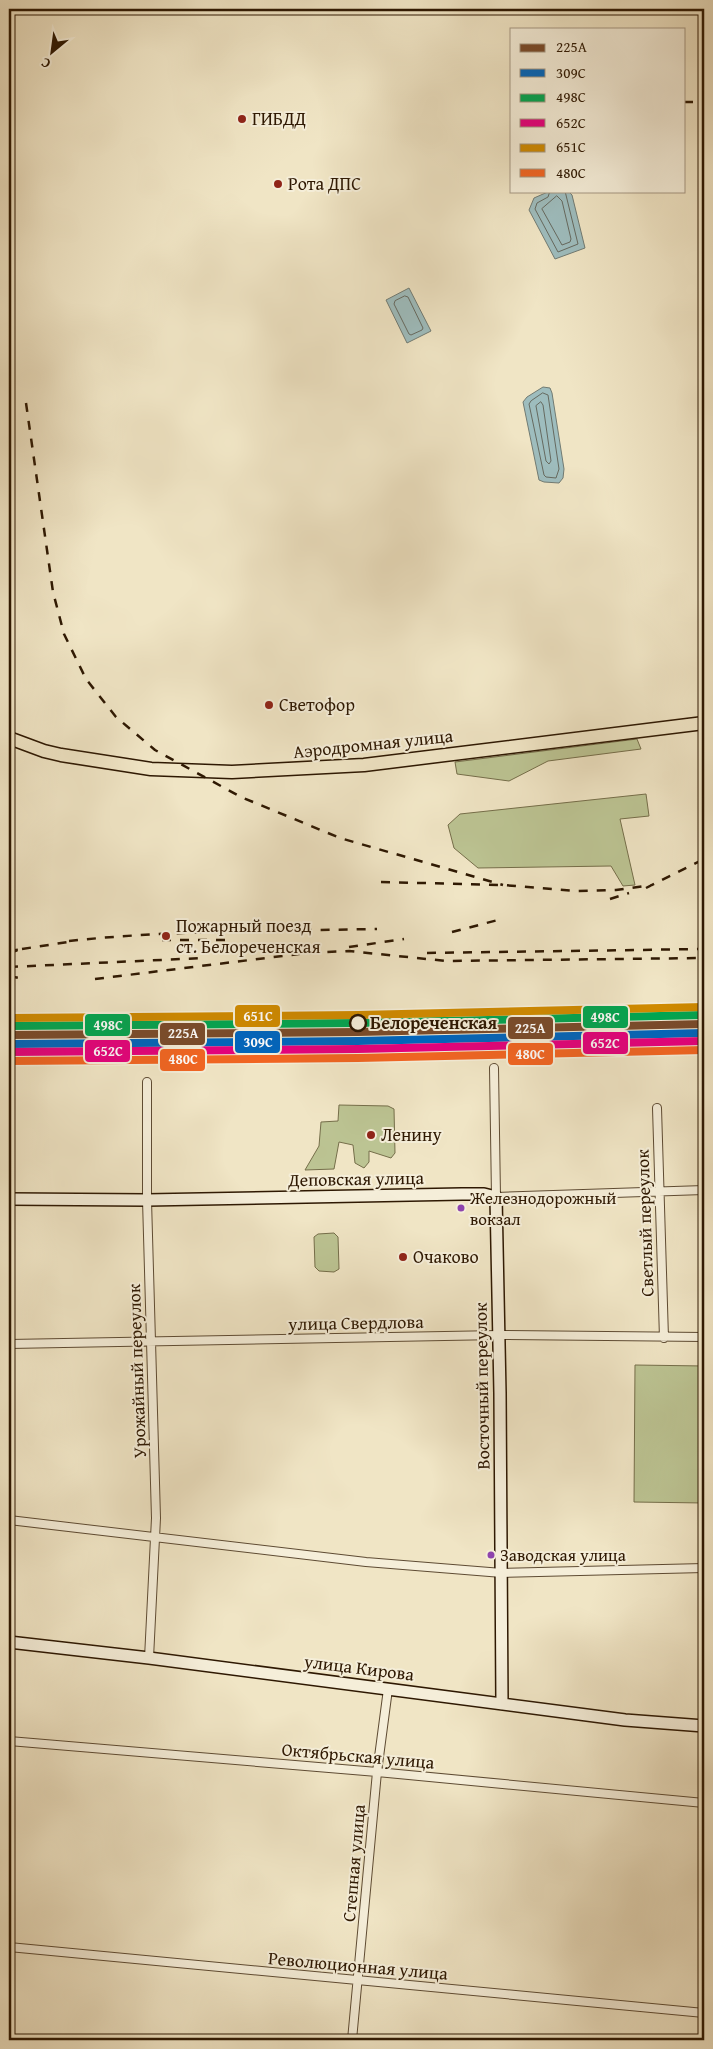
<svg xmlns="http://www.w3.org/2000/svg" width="713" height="2049" viewBox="0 0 713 2049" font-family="'Gentium Book Plus',serif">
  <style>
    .green { fill: #bcc493; stroke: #756e4a }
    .water { fill: #9ebdbe; stroke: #717b73 }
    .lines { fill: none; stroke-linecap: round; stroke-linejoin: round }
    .shore { stroke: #666a60; stroke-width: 1 }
    .street-casing { stroke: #5e4b33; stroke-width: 10 }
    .secondary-casing { stroke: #2e1802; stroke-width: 14 }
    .primary-casing { stroke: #2e1802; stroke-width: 15 }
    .street { stroke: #f5eed9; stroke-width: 8 }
    .secondary { stroke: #f5eed9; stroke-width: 11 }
    .primary { stroke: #f0e5c5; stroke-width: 12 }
    .rail { stroke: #2e1802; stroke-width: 2.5; stroke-dasharray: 9 9; stroke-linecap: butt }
    .rail-1-casing { stroke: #f5eed9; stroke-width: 11 }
    .rail-2-casing { stroke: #f5eed9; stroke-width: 11 }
    .rail-3-casing { stroke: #f5eed9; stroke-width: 11 }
    .rail-4-casing { stroke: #f5eed9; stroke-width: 11 }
    .rail-5-casing { stroke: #f5eed9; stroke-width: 11 }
    .rail-6-casing { stroke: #f5eed9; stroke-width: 11 }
    .rail-1 { stroke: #7a4b2a; stroke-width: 8 }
    .rail-2 { stroke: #0065bd; stroke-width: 8 }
    .rail-3 { stroke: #00a651; stroke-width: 8 }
    .rail-4 { stroke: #e5007d; stroke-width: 8 }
    .rail-5 { stroke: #cf8a00; stroke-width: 8 }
    .rail-6 { stroke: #f26522; stroke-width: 8 }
    .poi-dot { fill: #8f2418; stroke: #f5eed9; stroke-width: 2 }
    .stop-dot { fill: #f5eed9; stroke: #2e1802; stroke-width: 2.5 }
    .bus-dot { fill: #8e44ad; stroke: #f5eed9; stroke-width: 2 }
    .labels { text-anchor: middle; stroke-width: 4; stroke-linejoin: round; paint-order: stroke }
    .bus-label { font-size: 17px; fill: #2e1802; stroke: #f5eed9; text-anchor: start }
    .poi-label { font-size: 18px; fill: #2e1802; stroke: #f5eed9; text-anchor: start }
    .street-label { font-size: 18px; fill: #2e1802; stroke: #f5eed9 }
    .stop-label { font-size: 18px; font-weight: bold; fill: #2e1802; stroke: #f5eed9; text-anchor: start }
    .line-badge { stroke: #f5eed9; stroke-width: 2 }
    .badge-label { font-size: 14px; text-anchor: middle; font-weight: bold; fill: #fff }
  </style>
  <rect width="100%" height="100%" fill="#f0e5c5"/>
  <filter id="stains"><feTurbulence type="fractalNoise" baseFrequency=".004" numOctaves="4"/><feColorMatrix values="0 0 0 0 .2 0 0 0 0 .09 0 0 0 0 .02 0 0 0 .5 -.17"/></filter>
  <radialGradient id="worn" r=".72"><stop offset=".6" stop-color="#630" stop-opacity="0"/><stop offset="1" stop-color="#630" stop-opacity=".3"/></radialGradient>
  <path class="green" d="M637,739L641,749L548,761L509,781L457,774L455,762Z
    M646,794L649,816L620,819L635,885L623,886L611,866L478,868L454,848L448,825L460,814Z
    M339,1105L388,1106L394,1109L395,1153L391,1158L369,1151V1162L364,1168L355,1163L353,1145L339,1142L334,1169L305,1170L319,1146L321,1122L338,1121Z
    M334,1233L338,1237L339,1269L334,1272L319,1271L315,1267L314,1237L318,1234Z
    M635,1365L704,1366V1503L634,1502Z"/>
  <path class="water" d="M550,191H568L572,195L585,248L555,259L529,210L534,198Z
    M409,288L431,331L407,343L386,300Z
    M543,387L550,388L552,393L564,469L563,478L559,483L544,482L539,480L523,402L527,397Z"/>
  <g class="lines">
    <path class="shore" d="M550,191L548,197L537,203L535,209L558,252L578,244L565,191
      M557,196L562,201L571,239L570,242L562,245L542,209Z
      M405,296L408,297L423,328L422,330L411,335L409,334L394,304L395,301Z
      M543,393L548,395L559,469L556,478L546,477L544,475L529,404L531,401Z
      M541,402L543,405L551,461L549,464L546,461L536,406Z"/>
    <g class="street-casing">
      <path id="street" d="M494,1068L496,1197L704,1190
        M147,1082V1200L156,1518L149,1658
        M657,1108L664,1338
        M9,1344L499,1335L704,1337
        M9,1520L366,1562L502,1573L704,1568
        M9,1741L377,1772L704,1803
        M9,1947L704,2013
        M352,2040L377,1772L388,1689"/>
    </g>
    <g class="secondary-casing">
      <path id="secondary" d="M9,1199L147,1200L462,1194H484L496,1197L500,1393L502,1704
        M9,1642L149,1658L625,1720L704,1726"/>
    </g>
    <g class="primary-casing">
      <path id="primary" d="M9,738L44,751L61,755L151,769L232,772L364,765L704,723"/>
    </g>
    <use href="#street" class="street"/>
    <use href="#secondary" class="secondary"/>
    <use href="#primary" class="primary"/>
    <path class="rail" d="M684,102H704
      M26,403L53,592L64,634L86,679L116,717L155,750L241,797L340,838L503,885
      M381,882L503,885L577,891L616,890L652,885
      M646,888L704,859
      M610,899L629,893
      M452,932L498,920
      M162,940H230
      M69,941C171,930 274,931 377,929
      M349,947L404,939
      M22,949L74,941
      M9,951L22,949L9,953
      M427,953L704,949
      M9,967L204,958
      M9,976L19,978
      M95,979L307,953L349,951L446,961L704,958
      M9,1058L137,1057L230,1041"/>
    <g class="rail-1-casing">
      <path id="rail-1" d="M9,1035L358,1032L704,1024"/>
    </g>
    <g class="rail-2-casing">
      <path id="rail-2" d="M9,1044L358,1041L704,1033"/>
    </g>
    <g class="rail-3-casing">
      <path id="rail-3" d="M9,1026L358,1023L704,1015"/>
    </g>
    <g class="rail-4-casing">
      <path id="rail-4" d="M9,1052L358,1049L704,1041"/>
    </g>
    <g class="rail-5-casing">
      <path id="rail-5" d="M9,1018L358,1015L704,1007"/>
    </g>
    <g class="rail-6-casing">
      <path id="rail-6" d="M9,1061L358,1058L704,1050"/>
    </g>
    <use href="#rail-1" class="rail-1"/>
    <use href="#rail-2" class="rail-2"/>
    <use href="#rail-3" class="rail-3"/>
    <use href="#rail-4" class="rail-4"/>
    <use href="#rail-5" class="rail-5"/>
    <use href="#rail-6" class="rail-6"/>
  </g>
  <g class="poi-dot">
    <circle cx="242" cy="119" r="5"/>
    <circle cx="278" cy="184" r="5"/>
    <circle cx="269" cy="705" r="5"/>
    <circle cx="166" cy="936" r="5"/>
    <circle cx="371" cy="1135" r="5"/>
    <circle cx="403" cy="1257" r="5"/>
  </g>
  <circle class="stop-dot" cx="358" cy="1023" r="8"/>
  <g class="bus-dot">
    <circle cx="461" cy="1208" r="4.5"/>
    <circle cx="491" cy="1555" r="4.5"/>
  </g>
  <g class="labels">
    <g class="bus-label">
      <text x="470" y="1204">Железнодорожный<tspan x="470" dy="21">вокзал</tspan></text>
      <text x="500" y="1561">Заводская улица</text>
    </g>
    <g class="poi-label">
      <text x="252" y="125">ГИБДД</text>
      <text x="288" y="190">Рота ДПС</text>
      <text x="279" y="711">Светофор</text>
      <text x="176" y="932">Пожарный поезд<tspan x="176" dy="21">ст. Белореченская</tspan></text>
      <text x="381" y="1141">Ленину</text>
      <text x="413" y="1263">Очаково</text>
    </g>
    <g class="street-label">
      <text transform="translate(373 744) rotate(-6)" y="6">Аэродромная улица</text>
      <text transform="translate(356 1179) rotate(-1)" y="6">Деповская улица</text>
      <text transform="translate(645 1223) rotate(-92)" y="6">Светлый переулок</text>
      <text transform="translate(356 1323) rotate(-1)" y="6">улица Свердлова</text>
      <text transform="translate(137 1371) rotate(-92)" y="6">Урожайный переулок</text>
      <text transform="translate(482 1386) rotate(-91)" y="6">Восточный переулок</text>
      <text transform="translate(359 1668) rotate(7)" y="6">улица Кирова</text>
      <text transform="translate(358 1756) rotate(5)" y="6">Октябрьская улица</text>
      <text transform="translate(354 1863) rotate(-85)" y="6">Степная улица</text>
      <text transform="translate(358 1966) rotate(5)" y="6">Революционная улица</text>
    </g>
    <g class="stop-label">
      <text x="370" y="1029">Белореченская</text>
    </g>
  </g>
  <g class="line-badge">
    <rect x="234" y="1004" width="47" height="24" rx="5" fill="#cf8a00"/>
    <rect x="582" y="1005" width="47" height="24" rx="5" fill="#00a651"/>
    <rect x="84" y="1013" width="47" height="24" rx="5" fill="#00a651"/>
    <rect x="507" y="1016" width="47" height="24" rx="5" fill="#7a4b2a"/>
    <rect x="159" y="1022" width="47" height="24" rx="5" fill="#7a4b2a"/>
    <rect x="234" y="1030" width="47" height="24" rx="5" fill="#0065bd"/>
    <rect x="582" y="1031" width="47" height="24" rx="5" fill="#e5007d"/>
    <rect x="84" y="1039" width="47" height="24" rx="5" fill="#e5007d"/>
    <rect x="507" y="1042" width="47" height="24" rx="5" fill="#f26522"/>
    <rect x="159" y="1048" width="47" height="24" rx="5" fill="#f26522"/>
  </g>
  <g class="badge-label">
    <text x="258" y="1021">651С</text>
    <text x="605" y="1022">498С</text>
    <text x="108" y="1030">498С</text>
    <text x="530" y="1033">225А</text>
    <text x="183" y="1038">225А</text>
    <text x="258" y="1047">309С</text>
    <text x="605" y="1048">652С</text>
    <text x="108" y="1056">652С</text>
    <text x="530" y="1059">480С</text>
    <text x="183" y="1064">480С</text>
  </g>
  <rect width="713" height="2049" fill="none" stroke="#f0e5c5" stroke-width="30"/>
  <rect x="10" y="10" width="693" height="2029" fill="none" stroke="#2e1802" stroke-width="2.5"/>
  <rect x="15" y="15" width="683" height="2019" fill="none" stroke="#2e1802"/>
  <rect x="510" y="28" width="175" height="165" fill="#f5eed9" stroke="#a59883"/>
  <rect x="520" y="44" width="25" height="8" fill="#7a4b2a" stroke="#a59883"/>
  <text x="556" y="52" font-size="15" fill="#2e1802">225А</text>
  <rect x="520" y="69" width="25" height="8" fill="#0065bd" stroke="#a59883"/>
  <text x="556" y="78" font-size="15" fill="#2e1802">309С</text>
  <rect x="520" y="94" width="25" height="8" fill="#00a651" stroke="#a59883"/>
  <text x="556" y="102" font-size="15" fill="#2e1802">498С</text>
  <rect x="520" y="119" width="25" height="8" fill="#e5007d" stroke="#a59883"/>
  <text x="556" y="128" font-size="15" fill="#2e1802">652С</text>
  <rect x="520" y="144" width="25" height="8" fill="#cf8a00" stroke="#a59883"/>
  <text x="556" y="152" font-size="15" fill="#2e1802">651С</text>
  <rect x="520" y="169" width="25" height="8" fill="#f26522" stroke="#a59883"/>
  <text x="556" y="178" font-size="15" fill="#2e1802">480С</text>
  <g transform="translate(52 52) rotate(209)" stroke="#f5eed9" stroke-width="4" paint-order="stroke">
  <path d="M0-4L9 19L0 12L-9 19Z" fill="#2e1802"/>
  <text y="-8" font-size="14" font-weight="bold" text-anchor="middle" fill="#2e1802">С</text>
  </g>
  <rect width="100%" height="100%" filter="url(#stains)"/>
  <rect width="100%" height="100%" fill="url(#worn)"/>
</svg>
